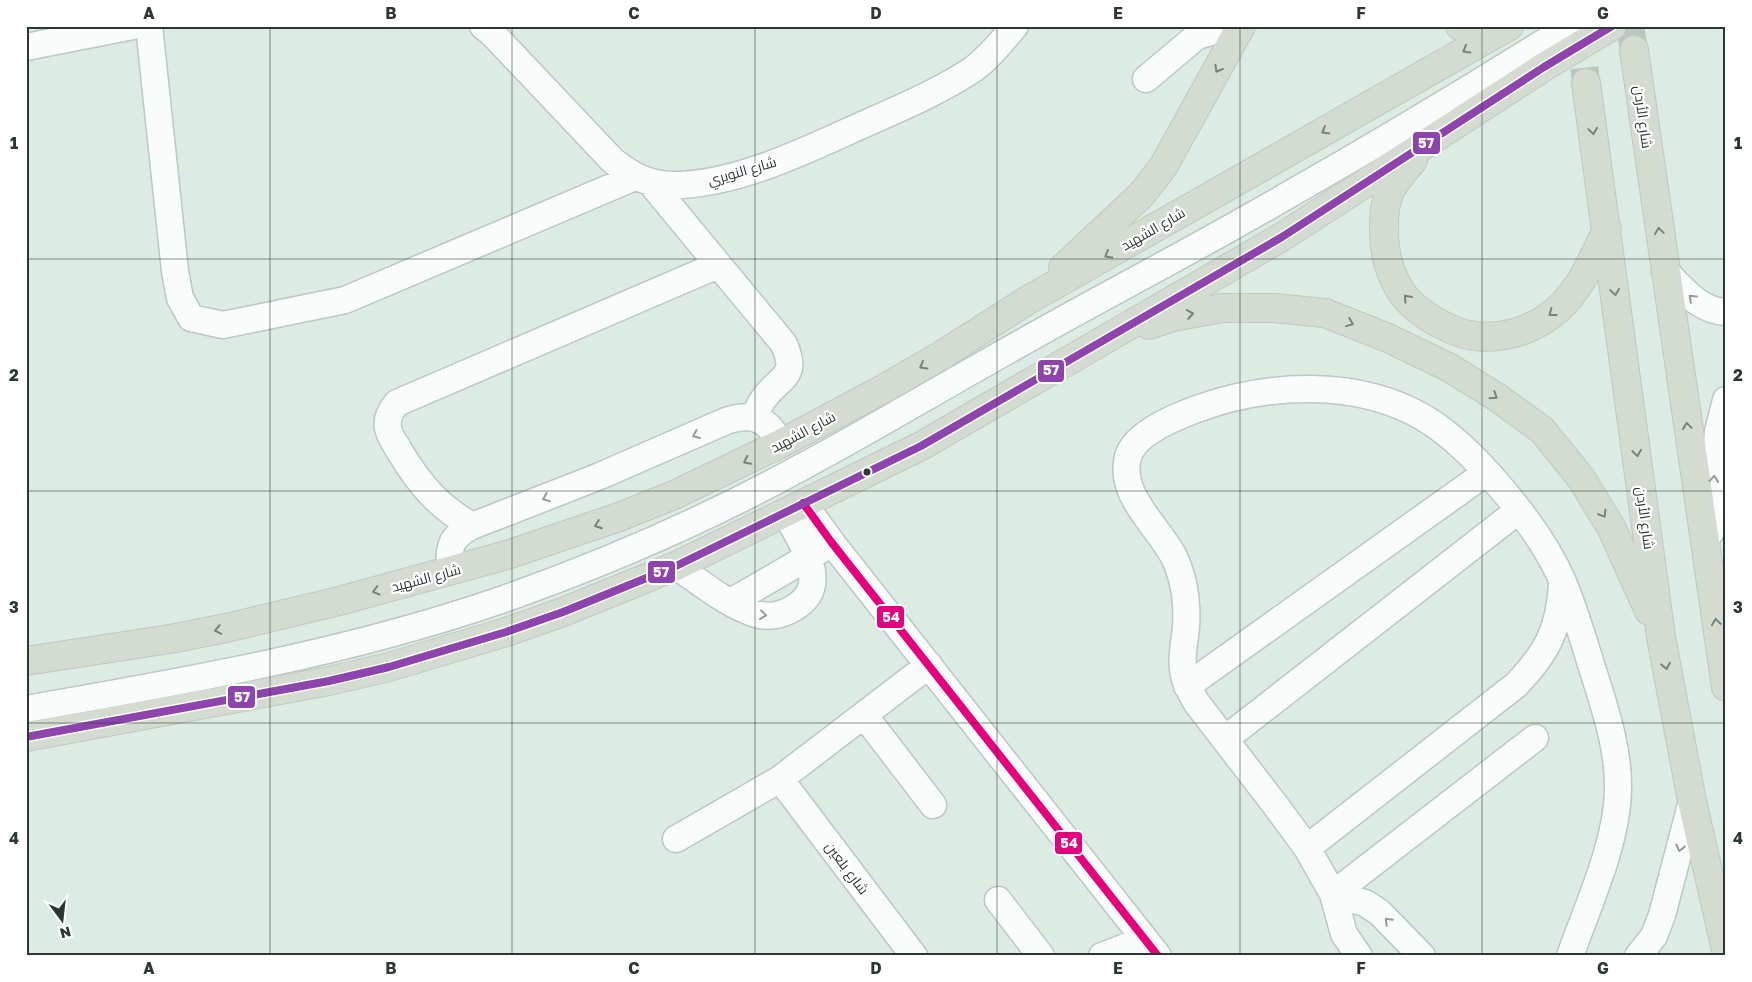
<svg xmlns="http://www.w3.org/2000/svg" width="1752" height="982" viewBox="0 0 1752 982" font-family="'Golos Text',Cairo,sans-serif">
  <style>
    .lines { fill: none; stroke-linecap: round; stroke-linejoin: round }
    .highway-tunnel { stroke: #b9c7c0; stroke-width: 28; stroke-dasharray: 28 14; stroke-linecap: butt }
    .minor-casing { stroke: #bcc8c2; stroke-width: 29 }
    .highway-casing { stroke: #c0c8c4; stroke-width: 30 }
    .minor { stroke: #fafcfb; stroke-width: 26 }
    .highway { stroke: #d4dbd1; stroke-width: 28 }
    .bus-1-casing { stroke: #fff; stroke-width: 11 }
    .bus-2-casing { stroke: #fff; stroke-width: 11 }
    .bus-1 { stroke: #e5007d; stroke-width: 8 }
    .bus-2 { stroke: #8e44ad; stroke-width: 8 }
    .oneway { stroke: #78817a }
    .oneway2 { stroke: #949a96 }
    .grid { fill: none; stroke: #2d3732; stroke-width: 1; stroke-opacity: 0.55 }
    .bus-dot { fill: #2d3732; stroke: #fff; stroke-width: 2 }
    .labels { text-anchor: middle; stroke-width: 4.5; stroke-linejoin: round; paint-order: stroke }
    .street-label { font-size: 14px; fill: #2d3732; stroke: #fff }
    .line-badge { stroke: #fff; stroke-width: 2 }
    .badge-label { font-size: 14px; text-anchor: middle; font-weight: bold; fill: #fff }
    .neatline { fill: none; stroke: #2d3732; stroke-width: 2 }
    .grid-label { font-size: 16px; text-anchor: middle; font-weight: bold; fill: #2d3732 }
  </style>
  <rect width="100%" height="100%" fill="#dcebe3"/>
  <g class="lines">
    <path class="highway-tunnel" d="M1580,26L1586,83
      M1630,26L1634,50"/>
    <g class="minor-casing">
      <path id="minor" d="M149,26L175,271L180,298L191,318L223,325L345,300L635,177
        M483,26L492,33L613,161C633,176 646,184 672,185C733,186 805,151 860,126C898,109 937,93 972,70C988,59 1002,41 1015,26
        M26,47L133,26
        M1146,79L1197,36L1231,26
        M650,182L784,344C798,377 782,375 765,397C760,403 757,410 754,418
        M1665,271C1682,288 1699,311 1726,312
        M803,503L832,543L1158,956
        M472,526C438,506 420,485 400,452C396,444 389,436 388,428C386,418 391,410 397,403L718,265
        M1710,533L1718,432L1726,400
        M676,566C697,580 724,602 748,611C763,618 778,617 792,609C834,586 801,543 785,512
        M450,571C448,548 450,537 472,526L600,476L726,421C753,412 769,419 780,444
        M731,602L822,549
        M1187,686L1487,472
        M26,709C187,681 347,653 501,600C603,564 703,521 798,469C871,430 942,387 1014,347C1086,306 1159,268 1232,227C1346,163 1459,96 1570,26
        M864,715L933,805
        M1225,739L1519,510
        M780,779L914,956
        M676,839L780,779L929,665
        M1307,848L1516,685C1547,653 1560,628 1562,583
        M1333,894L1535,738
        M1333,894L1365,903L1379,912L1422,956
        M998,900L1041,956
        M1102,956L1144,940
        M1359,956L1344,934L1333,894L1307,848L1276,806L1196,702C1190,691 1184,681 1183,669C1181,654 1185,641 1186,627C1187,611 1186,594 1182,579C1180,572 1177,563 1174,557C1158,526 1118,495 1128,457C1134,434 1173,418 1194,410C1266,383 1358,378 1426,419C1455,437 1479,462 1501,488C1525,516 1548,547 1563,582C1574,608 1582,635 1590,661C1603,703 1619,746 1618,790C1617,844 1588,905 1570,956
        M1638,956L1654,936L1662,915L1692,801"/>
    </g>
    <g class="highway-casing">
      <path id="highway" d="M1460,26H1472
        M1634,50L1726,687
        M1586,83L1661,637L1692,801L1726,950
        M1413,160C1406,169 1398,178 1392,187C1384,201 1384,217 1384,232C1384,252 1389,272 1400,290C1408,303 1420,312 1433,320C1442,325 1451,330 1461,333C1494,343 1532,332 1557,310C1581,289 1594,257 1607,229
        M1063,268L1141,195L1163,167L1241,26
        M1149,325L1173,317L1222,308H1274L1325,313L1388,338L1450,368L1498,398L1542,430L1581,478L1612,529L1649,611
        M26,661L170,639L226,628L339,601L507,555L619,517L674,495L780,444L883,389L942,355L1028,300L1509,26
        M26,737L329,681L389,667L506,632L563,612L676,566L921,446L1282,237L1544,67L1612,26"/>
    </g>
    <use href="#minor" class="minor"/>
    <use href="#highway" class="highway"/>
    <g class="bus-1-casing">
      <path id="bus-1" d="M803,503L832,543L1158,956"/>
    </g>
    <g class="bus-2-casing">
      <path id="bus-2" d="M26,737L329,681L389,667L506,632L563,612L676,566L921,446L1282,237L1544,67L1612,26"/>
    </g>
    <use href="#bus-1" class="bus-1"/>
    <use href="#bus-2" class="bus-2"/>
  </g>
  <defs><path id="oneway-chevron" d="M-2-3.5L2.5 0L-2 3.5" fill="none" stroke-width="1.6" stroke-linecap="round" stroke-linejoin="round" transform="scale(1.25)"/></defs>
  <g class="oneway">
    <use href="#oneway-chevron" transform="translate(1466 50) rotate(150)"/>
    <use href="#oneway-chevron" transform="translate(1218 69) rotate(119)"/>
    <use href="#oneway-chevron" transform="translate(1325 131) rotate(150)"/>
    <use href="#oneway-chevron" transform="translate(1593 131) rotate(82)"/>
    <use href="#oneway-chevron" transform="translate(1659 231) rotate(-98)"/>
    <use href="#oneway-chevron" transform="translate(1108 255) rotate(150)"/>
    <use href="#oneway-chevron" transform="translate(1615 292) rotate(82)"/>
    <use href="#oneway-chevron" transform="translate(1407 298) rotate(-132)"/>
    <use href="#oneway-chevron" transform="translate(1552 313) rotate(143)"/>
    <use href="#oneway-chevron" transform="translate(1190 314) rotate(-10)"/>
    <use href="#oneway-chevron" transform="translate(1350 323) rotate(22)"/>
    <use href="#oneway-chevron" transform="translate(923 366) rotate(150)"/>
    <use href="#oneway-chevron" transform="translate(1494 396) rotate(33)"/>
    <use href="#oneway-chevron" transform="translate(1687 426) rotate(-98)"/>
    <use href="#oneway-chevron" transform="translate(1637 453) rotate(82)"/>
    <use href="#oneway-chevron" transform="translate(747 461) rotate(153)"/>
    <use href="#oneway-chevron" transform="translate(1603 514) rotate(58)"/>
    <use href="#oneway-chevron" transform="translate(598 525) rotate(160)"/>
    <use href="#oneway-chevron" transform="translate(376 591) rotate(165)"/>
    <use href="#oneway-chevron" transform="translate(1716 622) rotate(-98)"/>
    <use href="#oneway-chevron" transform="translate(218 630) rotate(169)"/>
    <use href="#oneway-chevron" transform="translate(1666 666) rotate(79)"/>
  </g>
  <g class="oneway2">
    <use href="#oneway-chevron" transform="translate(1692 298) rotate(-137)"/>
    <use href="#oneway-chevron" transform="translate(696 435) rotate(156)"/>
    <use href="#oneway-chevron" transform="translate(1714 479) rotate(-85)"/>
    <use href="#oneway-chevron" transform="translate(546 498) rotate(158)"/>
    <use href="#oneway-chevron" transform="translate(763 615) rotate(7)"/>
    <use href="#oneway-chevron" transform="translate(1680 848) rotate(104)"/>
    <use href="#oneway-chevron" transform="translate(1388 921) rotate(-135)"/>
  </g>
  <path class="grid" d="M270,26V956M512,26V956M755,26V956M997,26V956M1240,26V956M1482,26V956M26,259H1726M26,491H1726M26,723H1726"/>
  <circle class="bus-dot" cx="867" cy="472" r="4.5"/>
  <g class="labels">
    <g class="street-label">
      <text transform="translate(1643 117) rotate(82)" y="5">شارع الأردن</text>
      <text transform="translate(742 171) rotate(-16)" y="5">شارع النويري</text>
      <text transform="translate(1153 229) rotate(-30)" y="5">شارع الشهيد</text>
      <text transform="translate(803 432) rotate(-28)" y="5">شارع الشهيد</text>
      <text transform="translate(1645 518) rotate(82)" y="5">شارع الأردن</text>
      <text transform="translate(426 578) rotate(-15)" y="5">شارع الشهيد</text>
      <text transform="translate(847 868) rotate(53)" y="5">شارع بلعين</text>
    </g>
  </g>
  <g class="line-badge">
    <rect x="1412" y="131" width="29" height="24" rx="5" fill="#8e44ad"/>
    <rect x="1037" y="359" width="28" height="24" rx="5" fill="#8e44ad"/>
    <rect x="647" y="560" width="29" height="24" rx="5" fill="#8e44ad"/>
    <rect x="876" y="605" width="29" height="24" rx="5" fill="#e5007d"/>
    <rect x="227" y="685" width="29" height="24" rx="5" fill="#8e44ad"/>
    <rect x="1054" y="831" width="29" height="24" rx="5" fill="#e5007d"/>
  </g>
  <g class="badge-label">
    <text x="1426" y="148">57</text>
    <text x="1051" y="375">57</text>
    <text x="661" y="577">57</text>
    <text x="891" y="622">54</text>
    <text x="242" y="702">57</text>
    <text x="1069" y="848">54</text>
  </g>
  <rect width="1752" height="982" fill="none" stroke="#ffffff" stroke-width="55"/>
  <g transform="translate(62 920) rotate(165)" stroke="#ffffff" stroke-width="4" paint-order="stroke">
  <path d="M0-4L9 19L0 12L-9 19Z" fill="#2d3732"/>
  <text y="-8" font-size="14" font-weight="bold" text-anchor="middle" fill="#2d3732">N</text>
  </g>
  <rect x="28" y="28" width="1696" height="926" class="neatline"/>
  <g class="grid-label">
    <text x="149" y="19">A</text>
    <text x="391" y="19">B</text>
    <text x="634" y="19">C</text>
    <text x="876" y="19">D</text>
    <text x="1118" y="19">E</text>
    <text x="1361" y="19">F</text>
    <text x="1603" y="19">G</text>
    <text x="14" y="149">1</text>
    <text x="1738" y="149">1</text>
    <text x="14" y="381">2</text>
    <text x="1738" y="381">2</text>
    <text x="14" y="613">3</text>
    <text x="1738" y="613">3</text>
    <text x="14" y="844">4</text>
    <text x="1738" y="844">4</text>
    <text x="149" y="974">A</text>
    <text x="391" y="974">B</text>
    <text x="634" y="974">C</text>
    <text x="876" y="974">D</text>
    <text x="1118" y="974">E</text>
    <text x="1361" y="974">F</text>
    <text x="1603" y="974">G</text>
  </g>
</svg>
